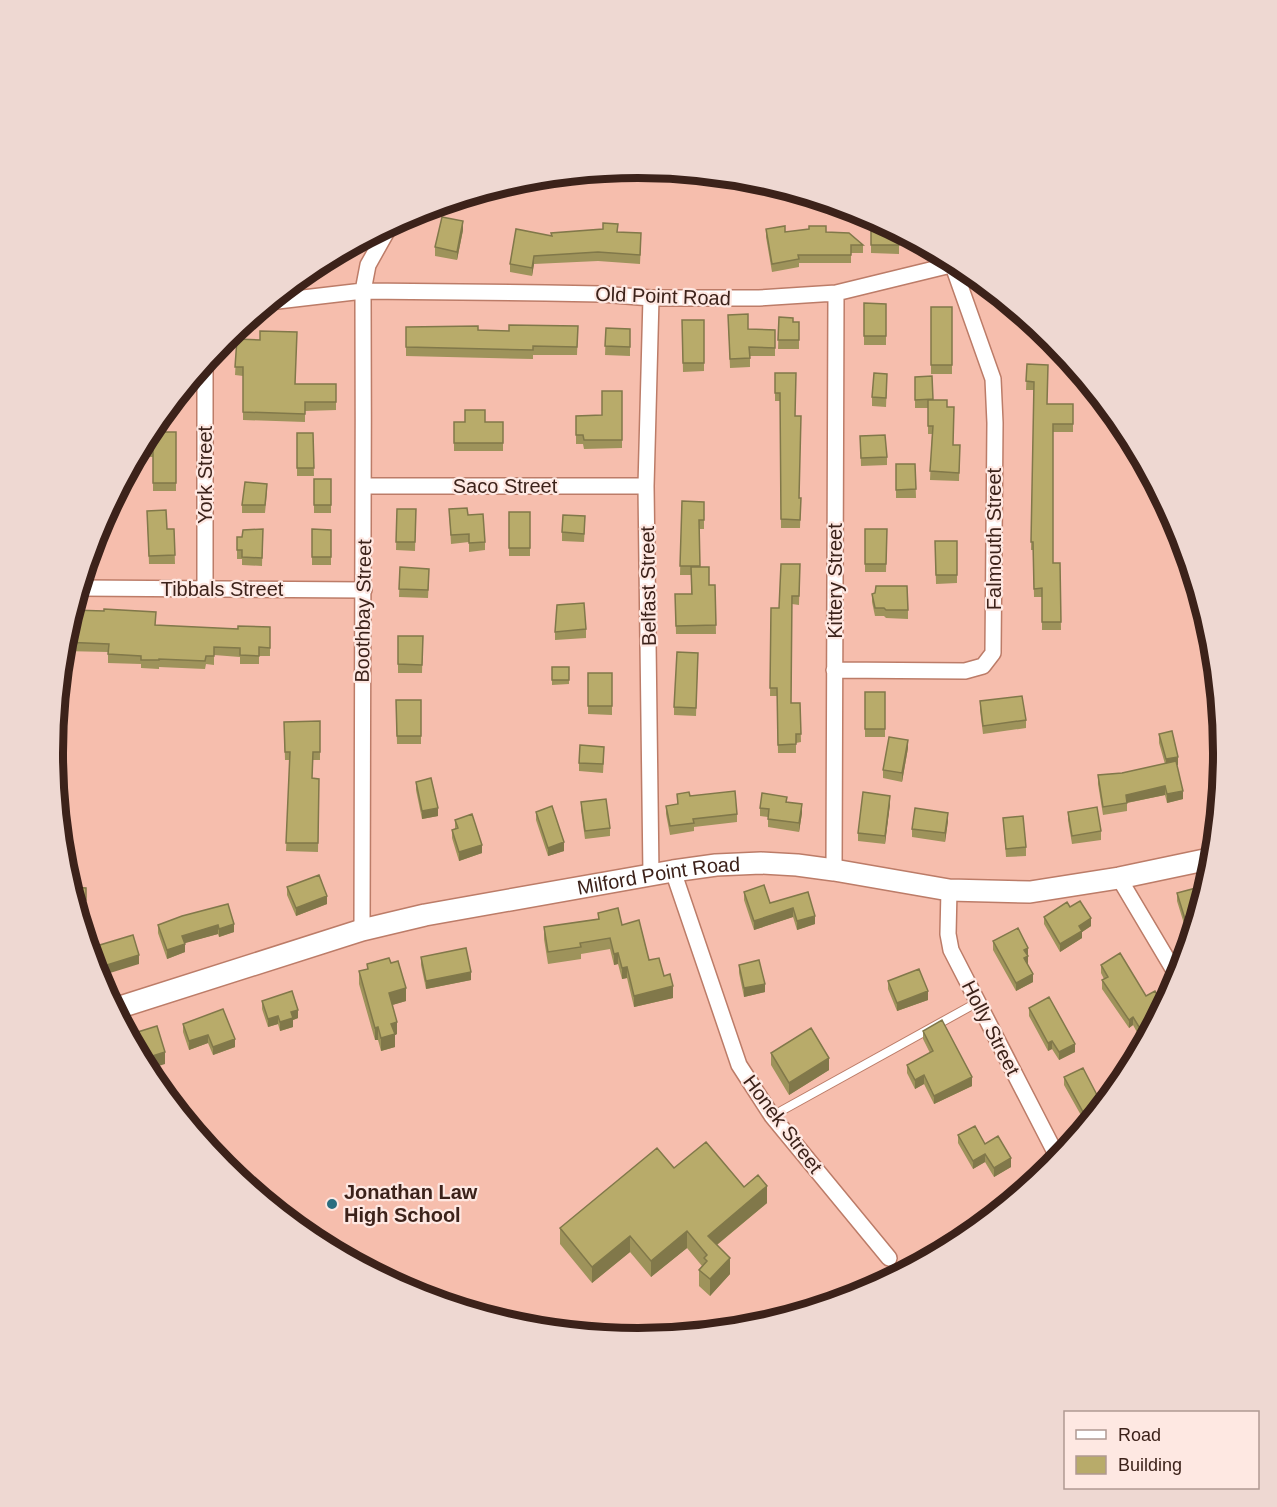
<svg xmlns="http://www.w3.org/2000/svg" width="1277" height="1507" viewBox="0 0 1277 1507" font-family="Helvetica,sans-serif">
  <style>
    .lines { fill: none; stroke-linecap: round; stroke-linejoin: round }
    .lane-casing { stroke: #bc7c68; stroke-width: 10 }
    .street-casing { stroke: #bc7c68; stroke-width: 18 }
    .secondary-casing { stroke: #bc7c68; stroke-width: 24 }
    .lane { stroke: #fff; stroke-width: 8 }
    .street { stroke: #fff; stroke-width: 15 }
    .secondary { stroke: #fff; stroke-width: 21 }
    .wall { fill: #9e935b }
    .shaded-wall { fill: #81784a }
    .building { fill: #b8ab6a; stroke: #81784a; stroke-width: 1.5 }
    .poi-dot { fill: #2a6d7f; stroke: #fee8e2; stroke-width: 2 }
    .labels { text-anchor: middle; stroke-width: 4.5; stroke-linejoin: round; paint-order: stroke }
    .street-label { font-size: 20px; fill: #3c221a; stroke: #fee8e2 }
    .poi-label { font-size: 20px; font-weight: bold; fill: #3c221a; stroke: #fee8e2; text-anchor: start }
    .rim { fill: none; stroke: #3c221a; stroke-width: 8 }
  </style>
  <rect width="100%" height="100%" fill="#f6bead"/>
  <g class="lines">
    <g class="lane-casing">
      <path id="lane" d="M772,1116L978,1002"/>
    </g>
    <g class="street-casing">
      <path id="street" d="M269,302L363,291L546,293L601,294L651,298H759L836,293L959,263
        M364,486H646
        M79,588L364,590
        M205,589V362
        M834,670L965,671L983,666L993,653L995,423L993,379L953,266
        M834,870L836,293
        M673,871L739,1065L772,1116L889,1258
        M651,875L646,486L651,298
        M1119,878L1179,979
        M949,890L948,934L951,950L1059,1160
        M362,930C362,717 364,504 363,291L368,265L391,224"/>
    </g>
    <g class="secondary-casing">
      <g id="secondary">
        <path id="s1" d="M114,1009L362,930L425,915L673,871L716,865L761,863L797,865L834,870L949,890L1030,892L1119,878L1214,858"/>
      </g>
    </g>
    <use href="#lane" class="lane"/>
    <use href="#street" class="street"/>
    <use href="#secondary" class="secondary"/>
  </g>
  <path class="wall" d="M689,172L730,177L729,181Z
    M750,178L765,183L753,187Z
    M486,190L478,202L469,196Z
    M871,227L899,231V254L871,253Z
    M766,229L785,232H826L863,245V253H851V263H799V267L772,272L766,237Z
    M463,230L457,260L435,256V247Z
    M618,232L641,242L640,264L598,261L534,264L532,276L510,272V264L552,236Z
    M1008,302L1038,327L1033,332L1008,304Z
    M864,303L886,304V345H864Z
    M931,307H952V374H931Z
    M728,315L748,329L775,330V356H750V367L730,368Z
    M779,317L793,322H799V349H778Z
    M682,320H704V371L683,372Z
    M578,326L577,355H533V359L406,356V327L509,331Z
    M606,328L630,329V356L605,355Z
    M237,339L295,384H336V410L305,411V422L243,420V376L235,375Z
    M1027,364L1047,404H1073V432H1053V563H1060L1061,630H1042V597H1034L1033,550H1031L1034,390H1026Z
    M775,373L795,416L799,498H801L800,528H781L780,401H775Z
    M915,377L933,400L947,407L953,445H960L959,481L930,480L932,434H928V408H915Z
    M887,382L886,407L872,406V397Z
    M622,391V448L584,449L583,444H576V416L602,415Z
    M178,396V404L170,405Z
    M454,422H503V451H454Z
    M176,432V491H153V457H144V442Z
    M297,433H313L314,476H297Z
    M860,436L887,457V465L861,466Z
    M896,464H915L916,498H896Z
    M314,479H331V513H314Z
    M267,492L265,513H242V505Z
    M682,501L704,502V529H699L700,567L709,585H715L716,634H676L675,594H691V575H680Z
    M397,509H416L415,551L396,550Z
    M449,509L468,515L485,542V550L469,552V542L451,544Z
    M147,511L167,529H174L175,564H149Z
    M509,512H530V556H509Z
    M585,525L584,542L562,541V532Z
    M263,529L262,566L242,565V559H237V537H242Z
    M312,529L331,530V565H312Z
    M865,529H887L886,572H865Z
    M935,541H957V583L936,584Z
    M800,564L799,605L792,604L791,703H800L801,742L796,743V753H778L777,696H770L771,608H779Z
    M400,567L429,577L428,598L399,597Z
    M872,594L908,610V619L886,618L884,616H875L872,602Z
    M156,625L238,629L270,627V656H259V664H240V657L214,655V665L206,664L205,669L159,667V669L141,668V664L108,663V652L63,651L64,639Z
    M586,629V638L555,640V632Z
    M398,636H423L422,673H398Z
    M698,653L696,716L674,715V707Z
    M552,667H569V684L552,685Z
    M588,673H612V715L588,714Z
    M865,692H885V737H865Z
    M396,700H421V744H397Z
    M980,701L1026,720V728L983,734L980,710Z
    M320,721V760H313L312,778L319,779L318,852L286,851L290,760H285L284,722Z
    M1159,734L1178,765H1177L1183,799L1167,803L1165,795L1127,803V811L1103,815L1098,784V775L1122,773L1165,764L1159,743Z
    M908,748L902,782L883,778V770Z
    M604,755L603,773L579,771V763Z
    M416,782L438,816L422,819L416,790Z
    M677,794L690,796L737,814V822L694,827V831L670,835L666,814V806L677,804Z
    M581,802L610,828V836L585,839L581,810Z
    M787,802L802,813L799,832L768,827V817L760,816V808Z
    M890,804L885,844L858,841V833Z
    M536,812L564,851L548,856L536,820Z
    M1068,812L1101,831V840L1072,844L1068,820Z
    M1003,818L1026,847V856L1006,857Z
    M455,820L482,853L459,861L452,838V830L455,829Z
    M948,821L945,842L912,837V829Z
    M70,887L86,888V908H82Z
    M287,887L327,904L296,916L287,895Z
    M744,892L770,903L808,892L815,924L797,930L793,917L754,930L744,900Z
    M1177,893H1198L1185,927L1177,901Z
    M228,904L234,932L219,937L218,934L184,943L185,952L167,959L158,933V925Z
    M1070,907L1091,926L1082,932V938L1060,952L1044,924V917Z
    M598,913L622,925L649,960L664,976L673,998L634,1007L627,978L622,979L618,964L614,965L610,949L581,954V959L548,964L544,939V927L598,919Z
    M993,941L1028,956L1027,964L1033,982L1016,991L993,950Z
    M421,957L471,980L426,989L421,965Z
    M367,964L406,1001L392,1005L397,1034L395,1035V1047L381,1051L378,1040H375L359,984V971L367,969Z
    M739,965L765,992L744,997L739,973Z
    M1101,965L1146,996L1164,1007L1142,1048V1044L1143,1043L1133,1025L1129,1028L1102,989V980L1104,979L1101,973Z
    M888,981L928,1000L897,1011L888,989Z
    M262,1001L298,1018L293,1020V1027L280,1031L278,1024L268,1027L262,1009Z
    M1029,1008L1075,1052L1059,1060L1052,1049L1048,1051L1029,1016Z
    M183,1024L235,1047L213,1055L208,1043L189,1050L183,1032Z
    M923,1031L972,1086L934,1104L924,1084L915,1089L907,1073V1065L930,1053L923,1039Z
    M1141,1051L1127,1076L1123,1069V1061Z
    M771,1053L829,1070L789,1095L771,1065Z
    M1064,1077L1097,1095L1126,1079L1087,1126L1064,1085Z
    M958,1135L1011,1167L994,1177L985,1162L973,1169L958,1143Z
    M674,1168L744,1187L767,1203L717,1245L730,1274L710,1296L699,1286V1270L702,1266L687,1248L651,1277L630,1252L592,1283L560,1244V1228Z"/>
  <path class="shaded-wall" d="M754,179L765,183L753,187Z
    M486,190L478,202L479,192Z
    M463,221V230L457,260V252Z
    M534,256V264L532,276V268Z
    M1033,323L1038,327L1033,332Z
    M97,541V549L89,556L92,545Z
    M908,740V748L902,782V773Z
    M1178,757V765L1166,768V759Z
    M1165,786V795L1126,803V795Z
    M1183,791V799L1167,803V794Z
    M890,796V804L885,844V836Z
    M802,804V813L799,832V823Z
    M438,808V816L422,819V811Z
    M948,813V821L945,842V833Z
    M564,842V851L548,856V848Z
    M482,845V853L459,861V852Z
    M327,896V904L296,916V908Z
    M793,908V917L754,930V921Z
    M1199,915L1196,924L1185,927V919Z
    M815,916V924L797,930V921Z
    M1091,918V926L1082,932V938L1060,952V944L1079,926Z
    M234,924V932L219,937V929Z
    M218,925V934L182,944V936Z
    M185,944V952L167,959V950Z
    M1028,948V964L1024,966V950Z
    M618,953V964L614,965V954Z
    M139,955V964L97,977L94,969Z
    M627,967V978L622,979V968Z
    M471,972V980L426,989V981Z
    M1033,974V982L1016,991V983Z
    M765,984V992L744,997V988Z
    M673,986V998L634,1007V996Z
    M406,988V1001L389,1006V993Z
    M928,991V1000L897,1011V1003Z
    M298,1010V1018L293,1020V1027L280,1031V1022L291,1012Z
    M278,1016V1024L268,1027V1019Z
    M1133,1017V1025L1129,1028V1020Z
    M397,1022V1034L395,1035V1047L381,1051V1038L391,1024Z
    M378,1027V1040H375V1028Z
    M208,1035V1043L189,1050V1041Z
    M235,1039V1047L213,1055V1047Z
    M1052,1041V1049L1048,1051V1043Z
    M1075,1044V1052L1059,1060V1052Z
    M165,1052V1064L149,1069V1075L146,1069V1058Z
    M829,1058V1070L789,1095V1083Z
    M924,1075V1084L915,1089V1080Z
    M972,1077V1086L934,1104V1096Z
    M985,1154V1162L973,1169V1161Z
    M1011,1158V1167L994,1177V1168Z
    M767,1186V1203L708,1252V1236Z
    M687,1231V1248L651,1277V1261Z
    M630,1236V1252L592,1283V1267Z
    M730,1258V1274L710,1296V1279Z"/>
  <path class="building" d="M442,217L463,221L457,252L435,247Z
    M603,223L618,224L617,232L641,233L640,255L598,252L534,256L532,268L510,264L516,229L552,236L551,233L603,229Z
    M785,226V232L809,229V226H826V232L849,233L863,245H851V255H798L799,259L772,264L766,229Z
    M871,227H891L899,231V245H871Z
    M864,303L886,304V336H864Z
    M931,307H952V365H931Z
    M748,314V329L775,330V348L749,347L750,358L730,359L728,315Z
    M779,317L793,318V322H799V340H778Z
    M682,320H704V363H683Z
    M509,325L578,326L577,347L533,346V350L406,347V327L478,326V330L509,331Z
    M606,328L630,329V347L605,346Z
    M260,331L297,332L295,384H336V402H305V414L243,412V367H235L237,339L260,340Z
    M1027,364L1048,365L1047,404H1073V424H1053V563H1060L1061,622H1042V588L1034,589L1033,542H1031L1034,382L1026,381Z
    M775,373H796L795,416H801L799,498H801L800,520L781,519L780,393H775Z
    M874,373L887,374L886,398L872,397Z
    M932,376L933,399L915,400V377Z
    M602,391H622V440H584L583,435H576V416L602,415Z
    M928,400H947V407H954L953,445H960L959,473L930,471L933,426H928Z
    M465,410H485V422H503V443H454V422H465Z
    M149,432H176V483H153V449H144V442Z
    M297,433H313L314,468H297Z
    M885,435L887,457L861,458L860,436Z
    M896,464H915L916,489L896,490Z
    M314,479H331V505H314Z
    M245,482L267,484L265,505H242Z
    M682,501L704,502V520H699L700,566H680Z
    M467,508L468,515L483,514L485,542L469,543V534L451,535L449,509Z
    M397,509H416L415,542H396Z
    M166,510L167,529H174L175,555L149,556L147,511Z
    M509,512H530V548H509Z
    M563,515L585,516L584,534L562,532Z
    M263,529L262,558L242,557V550H237V537H242L243,530Z
    M312,529L331,530V557H312Z
    M865,529H887L886,564H865Z
    M95,537L97,541L92,545Z
    M935,541H957V575H936Z
    M781,564H800L799,596H792L791,703H800L801,734H796V744L778,745L777,688H770L771,608H779Z
    M400,567L429,569L428,590L399,589Z
    M691,567H709V585H715L716,625L676,626L675,594H692Z
    M876,586H907L908,610H886L884,608H875L872,594L875,593Z
    M584,603L586,629L555,632L557,605Z
    M104,609L156,612L155,625L238,629V626L270,627V648L259,647V656L240,655V648L214,647V656H206L205,661L159,659V660H141V656L108,654L109,644L63,642L73,610L104,611Z
    M398,636H423L422,665L398,664Z
    M677,652L698,653L696,708L674,707Z
    M552,667H569V680H552Z
    M588,673H612V706H588Z
    M865,692H885V729H865Z
    M1022,696L1026,720L983,726L980,701Z
    M396,700H421V736H397Z
    M320,721V752H313L312,778L319,779L318,843H286L290,752H285L284,722Z
    M1172,731L1178,757L1166,759L1159,734Z
    M889,737L908,740L902,773L883,770Z
    M580,745L604,747L603,764L579,763Z
    M1176,761L1183,791L1167,794L1165,786L1126,795L1127,803L1103,807L1098,775L1122,773Z
    M431,778L438,808L422,811L416,782Z
    M735,791L737,814L693,819L694,823L670,826L666,806L678,804L677,794L689,792L690,796Z
    M863,792L890,796L885,836L858,833Z
    M762,793L787,797L786,802L802,804L799,823L768,819L769,809L760,808Z
    M606,799L610,828L585,831L581,802Z
    M552,806L564,842L548,848L536,812Z
    M1097,807L1101,831L1072,836L1068,812Z
    M915,808L948,813L945,833L912,829Z
    M472,814L482,845L459,852L452,830L458,828L455,820Z
    M1023,816L1026,847L1006,849L1003,818Z
    M319,875L327,896L296,908L287,887Z
    M764,885L770,903L808,892L815,916L797,921L793,908L754,921L744,892Z
    M70,887L86,888V900H82L81,925Z
    M1196,888L1198,893L1206,890L1199,915L1185,919L1177,893Z
    M1080,901L1091,918L1079,926L1082,931L1060,944L1044,917L1067,902L1070,907Z
    M228,904L234,924L219,929L218,925L182,936L185,944L167,950L158,925L182,916Z
    M618,908L622,925L639,920L649,960L659,958L664,976L670,974L673,986L634,996L627,967L622,968L618,953L614,954L610,938L580,943L581,947L548,952L544,927L599,919L598,913Z
    M1018,928L1028,948L1024,950L1028,956L1024,958L1033,974L1016,983L993,941Z
    M133,935L139,955L94,969L86,941L91,940L93,947Z
    M466,948L471,972L426,981L421,957Z
    M1120,953L1146,996L1155,991L1164,1007L1162,1009L1163,1010L1147,1040L1133,1017L1129,1020L1102,980L1108,977L1101,965Z
    M389,958L391,963L398,961L406,988L389,993L397,1022L391,1024L395,1034L381,1038L378,1027L375,1028L359,971L368,969L367,964Z
    M759,960L765,984L744,988L739,965Z
    M919,969L928,991L897,1003L888,981Z
    M292,991L298,1010L291,1012L293,1018L280,1022L278,1016L268,1019L262,1001Z
    M1049,997L1075,1044L1059,1052L1052,1041L1048,1043L1029,1008Z
    M223,1009L235,1039L213,1047L208,1035L189,1041L183,1024Z
    M942,1020L972,1077L934,1096L924,1075L915,1080L907,1065L933,1051L923,1031Z
    M157,1026L165,1052L146,1058L149,1069L146,1070L128,1035Z
    M811,1028L829,1058L789,1083L771,1053Z
    M1141,1051L1130,1072L1123,1061Z
    M1083,1068L1097,1095L1126,1079L1089,1123L1064,1077Z
    M975,1126L985,1144L998,1136L1011,1158L994,1168L985,1154L973,1161L958,1135Z
    M706,1142L744,1187L758,1175L767,1186L708,1236L730,1258L710,1279L699,1270L707,1261L704,1258L707,1255L687,1231L651,1261L630,1236L592,1267L560,1228L657,1148L674,1168Z"/>
  <circle class="poi-dot" cx="332" cy="1204" r="6"/>
  <g class="labels">
    <g class="street-label">
      <text transform="translate(663 296) rotate(2)" y="7">Old Point Road</text>
      <text transform="translate(205 475) rotate(-90)" y="7">York Street</text>
      <text x="505" y="493">Saco Street</text>
      <text transform="translate(994 539) rotate(-90)" y="7">Falmouth Street</text>
      <text transform="translate(835 581) rotate(-90)" y="7">Kittery Street</text>
      <text transform="translate(648 586) rotate(-91)" y="7">Belfast Street</text>
      <text x="222" y="596">Tibbals Street</text>
      <text transform="translate(363 611) rotate(-89)" y="7">Boothbay Street</text>
      <text dy="7" stroke="none"><textPath href="#s1" startOffset="562">Milford Point Road</textPath></text>
      <text transform="translate(991 1028) rotate(63)" y="7">Holly Street</text>
      <text transform="translate(783 1124) rotate(53)" y="7">Honek Street</text>
    </g>
    <g class="poi-label">
      <text x="344" y="1199">Jonathan Law<tspan x="344" dy="23">High School</tspan></text>
    </g>
  </g>
  <path d="M0 0H1277V1507H0ZM63 753a575 575 0 1 1 1150 0a575 575 0 1 1-1150 0Z" fill="#eed8d2" fill-rule="evenodd"/>
  <path class="rim" d="M63 753a575 575 0 1 1 1150 0a575 575 0 1 1-1150 0Z"/>
  <rect x="1064" y="1411" width="195" height="78" fill="#fee8e2" stroke="#b09992" stroke-width="1.5"/>
  <rect x="1076" y="1430" width="30" height="9" fill="#ffffff" stroke="#b09992" stroke-width="1.5"/>
  <text x="1118" y="1441" font-size="18" fill="#3c221a">Road</text>
  <rect x="1076" y="1456" width="30" height="18" fill="#b8ab6a" stroke="#b09992" stroke-width="1.5"/>
  <text x="1118" y="1471" font-size="18" fill="#3c221a">Building</text>
</svg>
